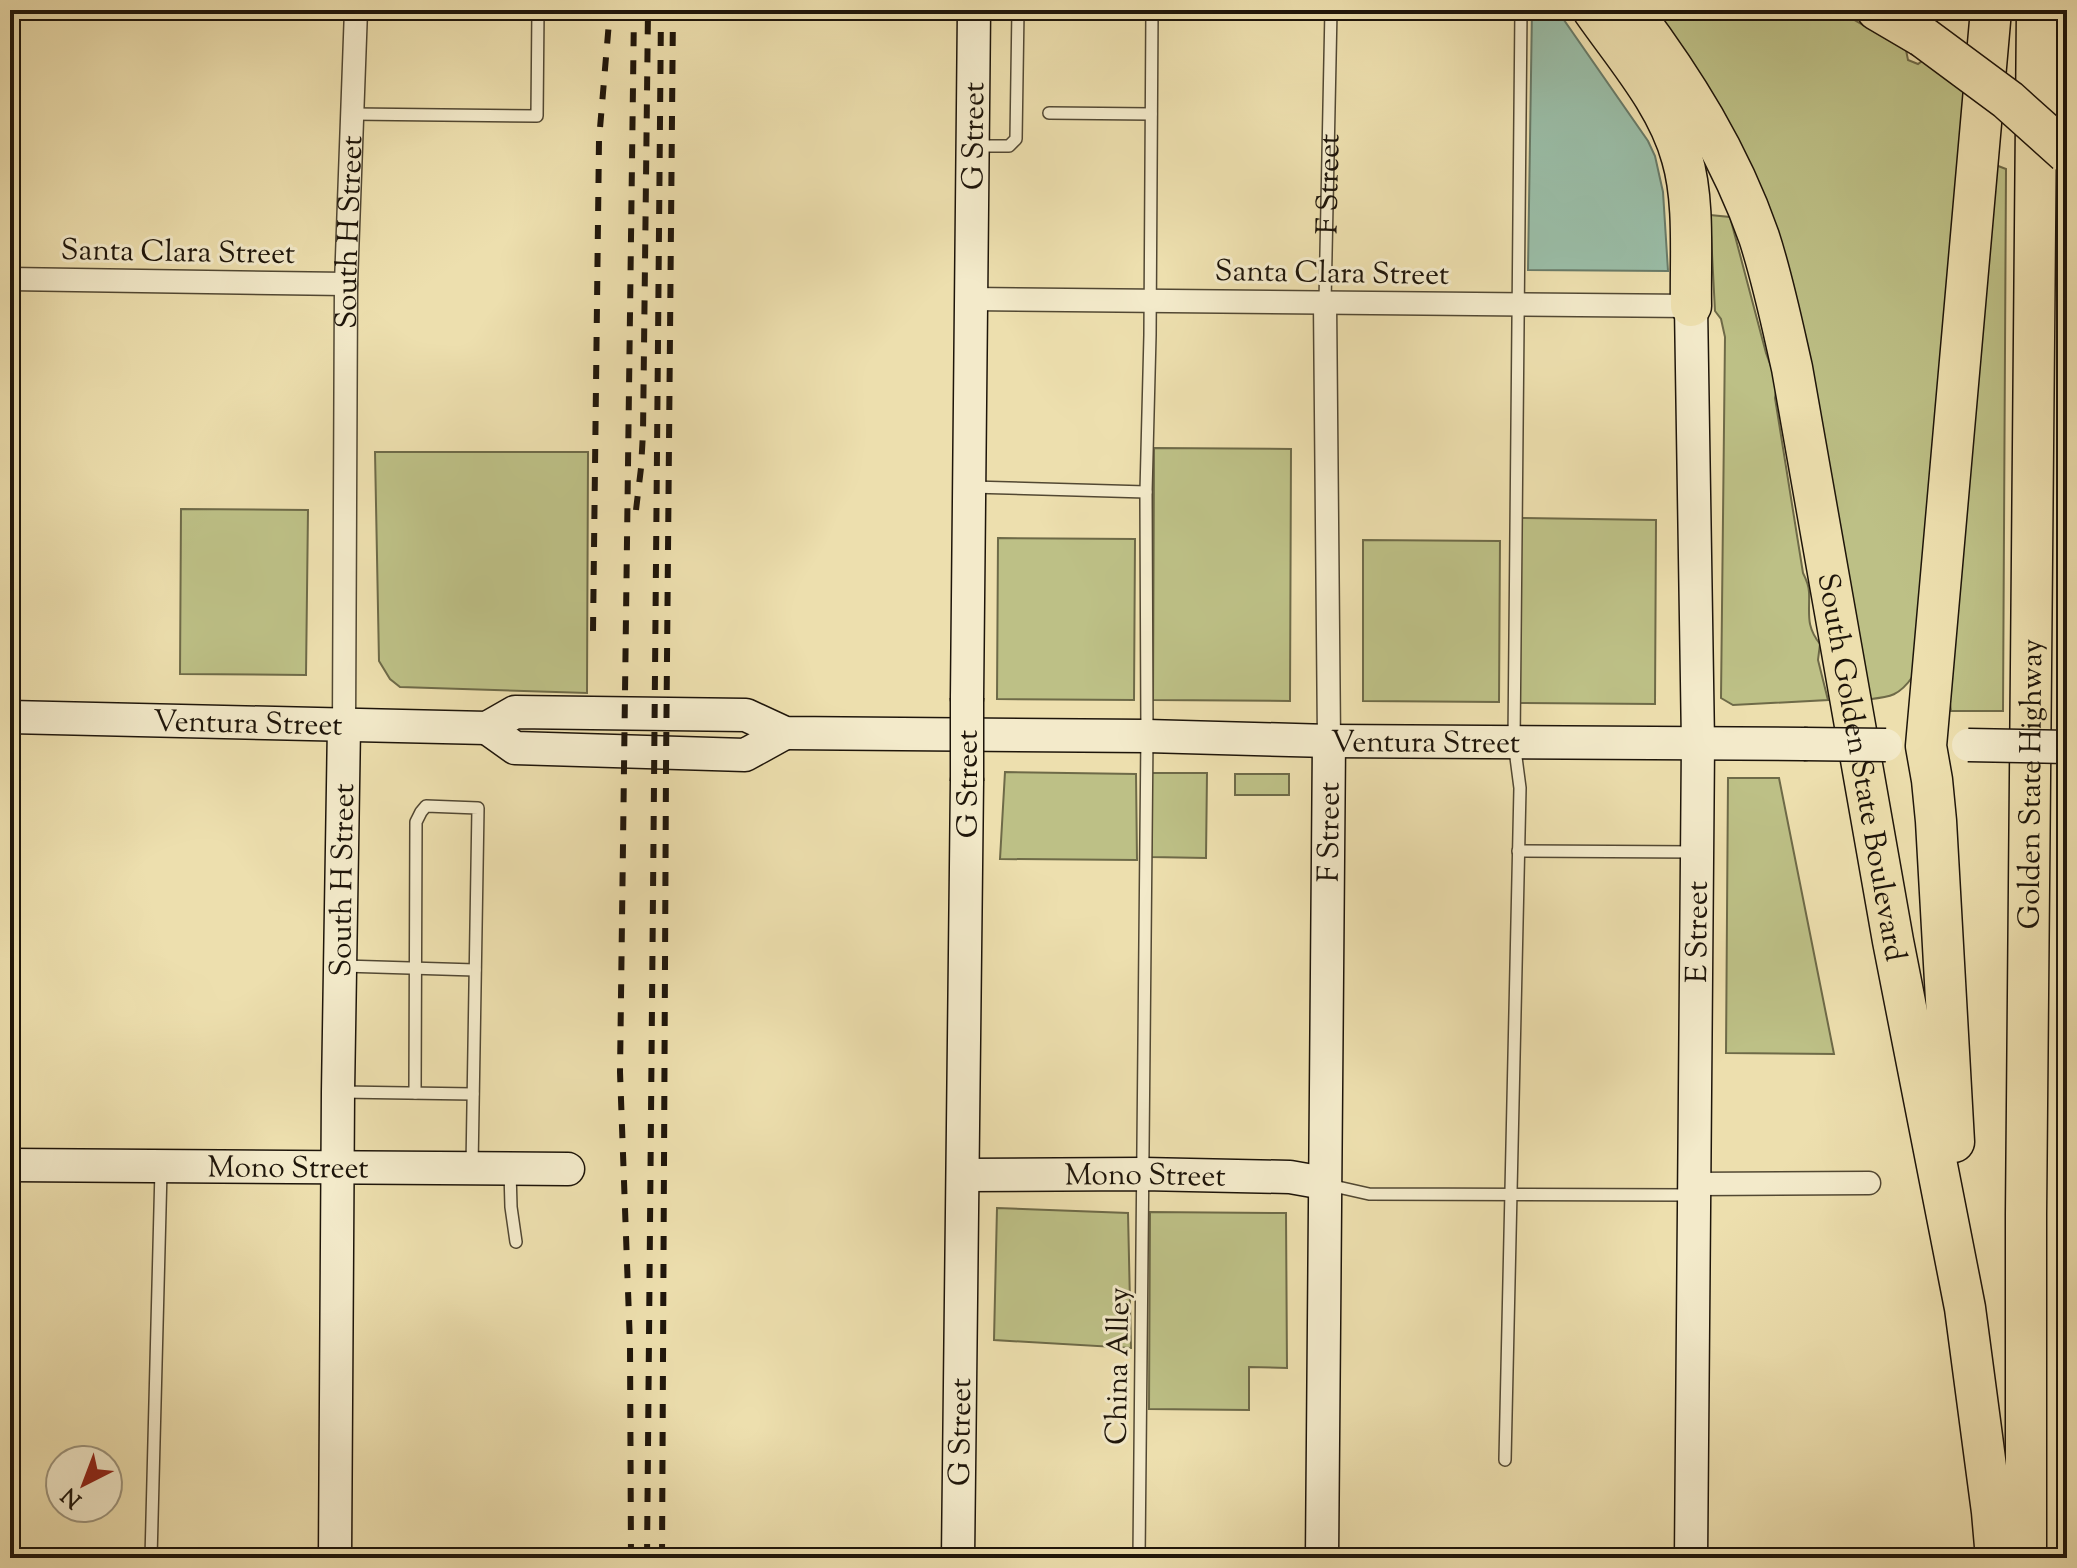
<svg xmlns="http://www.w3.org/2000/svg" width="2077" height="1568" viewBox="0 0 2077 1568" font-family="'Sorts Mill Goudy',serif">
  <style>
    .green { fill: #bdc086; stroke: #6e6a48; stroke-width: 2 }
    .water { fill: #9abda7; stroke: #687a68; stroke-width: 2 }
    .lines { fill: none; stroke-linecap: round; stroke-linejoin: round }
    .lane-casing { stroke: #524833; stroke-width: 14 }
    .street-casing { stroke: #524833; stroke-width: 25 }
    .secondary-casing { stroke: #1e150a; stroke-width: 35 }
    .highway-casing { stroke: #1e150a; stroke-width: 43 }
    .lane { stroke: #f3eaca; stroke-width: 11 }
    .street { stroke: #f3eaca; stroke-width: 22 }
    .secondary { stroke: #f3eaca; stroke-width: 32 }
    .highway { stroke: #eddfae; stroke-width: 40 }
    .rail { stroke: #1e150a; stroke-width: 6; stroke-dasharray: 14 14; stroke-linecap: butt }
    .secondary-bridge-casing { stroke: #1e150a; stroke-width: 35; stroke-linecap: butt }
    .highway-bridge-casing { stroke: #1e150a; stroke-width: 43; stroke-linecap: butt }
    .secondary-bridge { stroke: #f3eaca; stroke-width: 32 }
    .highway-bridge { stroke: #eddfae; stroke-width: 40 }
    .labels { text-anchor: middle; stroke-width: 6; stroke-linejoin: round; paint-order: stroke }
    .street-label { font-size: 30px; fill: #1e150a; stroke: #f3eaca }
  </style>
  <rect width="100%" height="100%" fill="#eddfae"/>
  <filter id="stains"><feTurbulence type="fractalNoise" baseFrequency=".0025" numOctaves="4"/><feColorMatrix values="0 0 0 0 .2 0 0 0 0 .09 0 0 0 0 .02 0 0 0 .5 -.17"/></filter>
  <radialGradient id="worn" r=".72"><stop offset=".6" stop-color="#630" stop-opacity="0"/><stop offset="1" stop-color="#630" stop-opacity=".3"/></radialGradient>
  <path class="green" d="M1669,10H1837L1906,50L1908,60L1918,64L1926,58L1972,91L1913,676C1898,698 1888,697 1863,700L1803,349L1662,26L1665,21L1663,16Z
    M1993,164L2006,169L2003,711H1951L1949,696Z
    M1710,215L1730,217L1766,353L1777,383L1775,398L1803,573C1806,579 1809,586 1809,592C1810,613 1805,625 1820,644L1818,660L1828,700L1733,705L1721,698L1725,337L1721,319L1715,311Z
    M1154,448L1291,449L1290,701L1153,700Z
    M375,452H588L587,693L400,687L390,679L379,661Z
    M181,509L308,510L306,675L180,674Z
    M1518,518L1656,520L1655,704L1518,703Z
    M998,538L1135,539L1134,700L997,699Z
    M1363,540L1500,541L1499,702L1363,701Z
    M1005,772L1136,774L1137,860L1000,859Z
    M1152,773H1207L1206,858L1151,857Z
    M1235,774H1289V795H1235Z
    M1728,778H1779L1834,1054L1726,1053Z
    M997,1208L1128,1213L1131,1348L994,1340Z
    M1150,1212L1286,1213L1287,1368L1249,1367V1410L1149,1409Z"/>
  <path class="water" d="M1532,10H1557L1648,141L1655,156L1663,192L1668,271L1528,270Z"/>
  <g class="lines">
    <g class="lane-casing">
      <g id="lane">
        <path d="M1049,113L1151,114"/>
        <path d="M352,114L537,116L538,10"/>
        <path d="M973,146H1009L1016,139L1018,10"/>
        <path id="s1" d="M1325,302L1331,10"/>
        <path d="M971,487L1146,492"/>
        <path d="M1518,851L1696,852"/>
        <path d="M344,966L475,970"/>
        <path d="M342,1092L473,1094"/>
        <path d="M415,1093L416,822L421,812L426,806L478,808L472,1167"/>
        <path d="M510,1171L511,1207L516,1242"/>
        <path d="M1329,1185L1369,1194L1690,1195"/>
        <path d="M1505,1460L1520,788L1514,742L1521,10"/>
        <path d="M151,1558L161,1170"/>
        <path d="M1139,1558L1147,736L1146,492L1150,335L1152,10"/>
      </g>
    </g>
    <g class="street-casing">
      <g id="street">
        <path d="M10,279L346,284"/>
        <path d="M971,299L1691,306"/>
        <path d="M1325,302L1329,741"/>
        <path id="s2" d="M344,726L346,284L356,10"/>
        <path d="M1694,1184L1869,1183"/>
      </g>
    </g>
    <g class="secondary-casing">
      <g id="secondary">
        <path id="s3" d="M967,698L974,10"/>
        <path id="s4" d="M10,717L487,728L515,712L746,715L785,733L1147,736L1329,741L1804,744"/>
        <path d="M487,728L515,748L745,755L785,733"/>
        <path id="s5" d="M10,1165L568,1169"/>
        <path id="s6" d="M963,1175L1143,1174L1290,1177L1324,1183"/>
        <path id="s7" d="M335,1558L338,1092L344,726"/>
        <path id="s8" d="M958,1558L967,781"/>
        <path id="s9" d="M1322,1558L1329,741"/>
        <path id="s10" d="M1691,1558L1698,743L1691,306"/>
      </g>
    </g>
    <g class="highway-casing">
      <g id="highway">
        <path d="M1593,10C1625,56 1667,103 1682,158C1695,202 1690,260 1691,306"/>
        <path id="s11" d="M1631,10C1684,80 1730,154 1759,237C1773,280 1782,324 1792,368L1893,941L1965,1308L1992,1512L1996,1558"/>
        <path d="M1877,10L1923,37"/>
        <path d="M1954,1142L1936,821L1932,780L1926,746L1991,10"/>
        <path id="s12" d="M2026,1558V1215L2037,10"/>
      </g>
    </g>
    <use href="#lane" class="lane"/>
    <use href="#street" class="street"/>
    <use href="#secondary" class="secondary"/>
    <use href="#highway" class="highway"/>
    <path class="rail" d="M636,510L641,468L643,433L648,10
      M593,631L599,140L610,10
      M631,1558L630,1345L620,1072L634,10
      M647,1558L661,10
      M662,1558L666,768L673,10"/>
    <g class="secondary-bridge-casing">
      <path id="secondary-bridge" d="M1804,744L1886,745
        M1968,745L2067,747
        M967,781V698"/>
    </g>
    <g class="highway-bridge-casing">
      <path id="highway-bridge" d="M1923,37L2008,100L2067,153"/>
    </g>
    <use href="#secondary-bridge" class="secondary-bridge"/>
    <use href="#highway-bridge" class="highway-bridge"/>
  </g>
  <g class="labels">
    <g class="street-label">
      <text dy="10" stroke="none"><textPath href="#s3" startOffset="562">G Street</textPath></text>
      <text dy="10" stroke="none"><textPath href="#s1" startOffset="118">F Street</textPath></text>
      <text dy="10" stroke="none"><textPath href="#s2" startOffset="494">South H Street</textPath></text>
      <text transform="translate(178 251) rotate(1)" y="10">Santa Clara Street</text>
      <text transform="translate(1332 272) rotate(1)" y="10">Santa Clara Street</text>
      <text dy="10" stroke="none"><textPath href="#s4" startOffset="238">Ventura Street</textPath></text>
      <text dy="10" stroke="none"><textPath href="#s4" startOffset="1424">Ventura Street</textPath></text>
      <text dy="10" stroke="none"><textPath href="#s11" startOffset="802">South Golden State Boulevard</textPath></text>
      <text transform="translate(967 784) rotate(-90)" y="10">G Street</text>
      <text dy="10" stroke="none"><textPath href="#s12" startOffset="774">Golden State Highway</textPath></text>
      <text dy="10" stroke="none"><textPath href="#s9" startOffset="726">F Street</textPath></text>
      <text dy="10" stroke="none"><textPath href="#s7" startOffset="678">South H Street</textPath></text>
      <text dy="10" stroke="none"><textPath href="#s10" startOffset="626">E Street</textPath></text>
      <text dy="10" stroke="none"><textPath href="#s5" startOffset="278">Mono Street</textPath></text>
      <text dy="10" stroke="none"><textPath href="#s6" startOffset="182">Mono Street</textPath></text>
      <text transform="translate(1117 1366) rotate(-89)" y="10">China Alley</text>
      <text dy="10" stroke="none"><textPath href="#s8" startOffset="126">G Street</textPath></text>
    </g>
  </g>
  <rect width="2077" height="1568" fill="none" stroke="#eddfae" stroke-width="40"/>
  <rect x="12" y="12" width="2053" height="1544" fill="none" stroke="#1e150a" stroke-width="4"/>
  <rect x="20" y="20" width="2037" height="1528" fill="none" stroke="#1e150a" stroke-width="2"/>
  <g transform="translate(84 1484) rotate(222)"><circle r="38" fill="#f3eaca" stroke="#9e957d" stroke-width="2"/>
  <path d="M0-6L14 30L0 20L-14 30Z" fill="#8f2418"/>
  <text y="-12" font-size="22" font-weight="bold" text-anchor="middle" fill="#1e150a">N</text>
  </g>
  <rect width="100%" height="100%" filter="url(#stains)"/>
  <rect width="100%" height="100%" fill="url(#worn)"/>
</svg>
